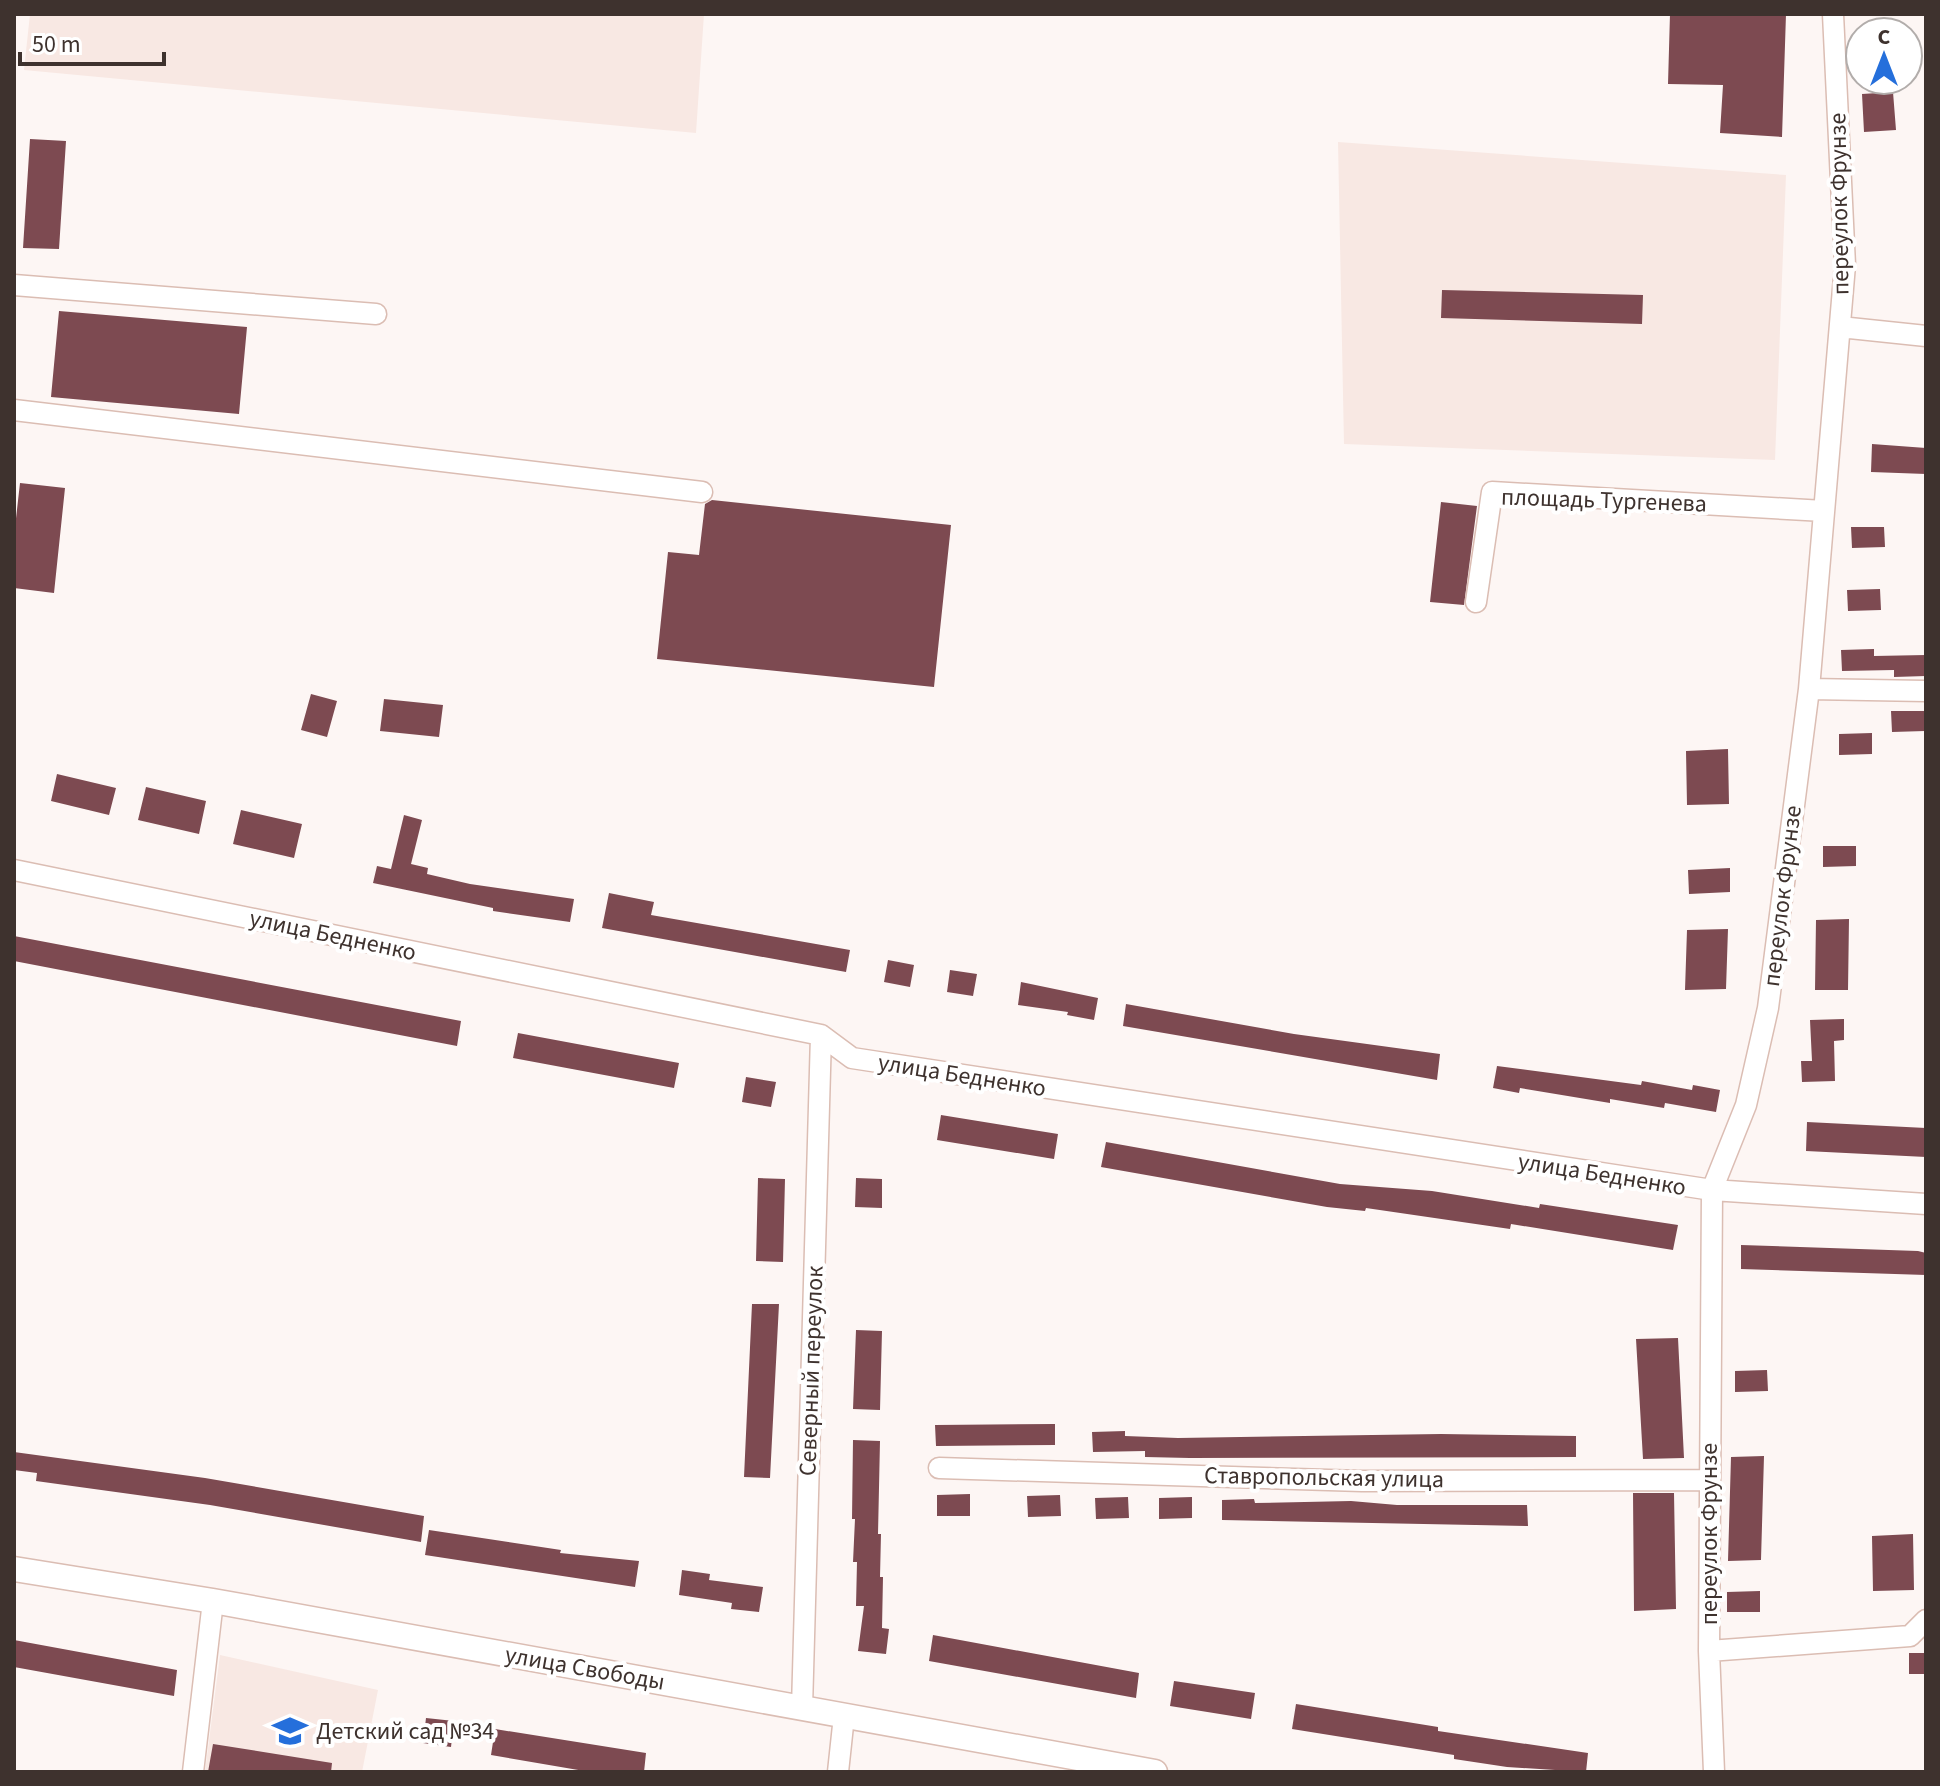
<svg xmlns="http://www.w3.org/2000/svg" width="1940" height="1786" viewBox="0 0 1940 1786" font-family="'Source Sans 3',sans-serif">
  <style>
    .built { fill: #f8e8e3 }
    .building { fill: #7d4a51 }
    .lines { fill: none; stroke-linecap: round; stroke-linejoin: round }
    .minor-casing { stroke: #dbbdb3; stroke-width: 23 }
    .major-casing { stroke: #dbbdb3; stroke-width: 27 }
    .minor { stroke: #fff; stroke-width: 20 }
    .major { stroke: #fff; stroke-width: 24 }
    .labels { text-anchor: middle; stroke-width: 8; stroke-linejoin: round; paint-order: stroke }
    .street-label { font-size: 24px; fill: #3e322e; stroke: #fff }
    .poi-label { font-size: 24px; fill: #3e322e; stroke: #fff; text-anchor: start }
  </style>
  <rect width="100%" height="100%" fill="#fdf6f4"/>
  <path class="built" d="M30,14H704L696,133L24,70Z
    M1338,142L1786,175L1775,460L1344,444Z
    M220,1655L378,1690L362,1772H205Z"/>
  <path class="building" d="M1670,14H1786L1782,137L1720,133L1723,85L1668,84Z
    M1893,92L1896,130L1864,132L1862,94Z
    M30,139L66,141L59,249L23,248Z
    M1442,290L1643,295L1642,324L1441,318Z
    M59,311L247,327L239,414L51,397Z
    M1872,444L1926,448V474L1871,472Z
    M20,483L65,488L54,593L14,588V536Z
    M712,500L951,525L934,687L657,659L668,552L699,555L705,504Z
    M1441,502L1477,506L1464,605L1430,602Z
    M1851,527H1884L1885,547L1852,548Z
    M1880,589L1881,610L1848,611L1847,590Z
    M1874,649V656L1926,655V676L1894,677V670L1842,671L1841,650Z
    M311,694L337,701L327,737L301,730Z
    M384,699L443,705L439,737L380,731Z
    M1891,711H1925V731L1892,732Z
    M1872,733V754L1839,755V734Z
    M1728,749L1729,804L1687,805L1686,751Z
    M57,774L116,788L109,815L51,801Z
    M146,787L206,801L199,834L138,820Z
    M241,810L302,824L294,858L233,844Z
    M404,815L422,820L411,864L428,868L427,874L470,884L574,899L570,922L493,911V908L373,883L377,866L391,869Z
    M1823,846H1856V866L1823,867Z
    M1730,868V892L1689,894L1688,870Z
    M609,893L654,902L651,915L850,950L846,972L602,928Z
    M1849,919L1848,990H1815L1816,920Z
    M1728,929L1726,989L1685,990L1687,930Z
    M14,936L461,1021L457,1046L14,961Z
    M888,960L914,965L910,987L884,982Z
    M950,970L977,974L973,996L947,992Z
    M1021,982L1098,998L1094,1020L1067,1015L1068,1012L1018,1005Z
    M1126,1004L1294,1034L1440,1054L1437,1080L1123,1026Z
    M1844,1019V1040L1834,1041L1835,1081L1802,1082L1801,1061H1812L1810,1020Z
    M518,1033L679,1063L674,1088L513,1058Z
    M1497,1066L1641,1085L1642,1081L1692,1090L1693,1085L1720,1090L1716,1112L1665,1103L1664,1108L1610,1099V1103L1520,1088L1519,1093L1493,1088Z
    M746,1077L776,1082L771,1107L742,1102Z
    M941,1115L1058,1134L1054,1159L937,1140Z
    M1807,1122L1926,1128V1157L1806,1151Z
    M1106,1142L1340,1184L1432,1191L1539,1208L1540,1204L1678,1225L1673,1250L1511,1224L1510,1229L1366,1208L1365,1211L1327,1207L1101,1167Z
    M758,1178L785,1179L783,1262L756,1261Z
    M856,1178L882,1179V1208L855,1207Z
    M1741,1245L1918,1251L1926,1253V1275L1741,1269Z
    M752,1304H779L770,1478L744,1477Z
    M856,1330L882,1331L880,1410L853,1409Z
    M1678,1338L1684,1458L1643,1459L1636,1339Z
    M1767,1370L1768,1391L1735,1392V1371Z
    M1055,1424V1445L936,1446L935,1425Z
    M1125,1431V1436L1178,1438L1441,1434L1576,1436V1457L1190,1458L1145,1457V1451L1093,1452L1092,1432Z
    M853,1440L880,1441L878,1534H881L880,1577H883L882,1628L889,1629L886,1654L858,1651L864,1606H856L857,1562H853L855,1519H852Z
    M14,1452L205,1478L424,1516L421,1542L210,1505L36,1481L37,1473L14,1470Z
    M1764,1456L1761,1560L1728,1561L1731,1457Z
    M1633,1493H1674L1676,1609L1634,1611Z
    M970,1494V1516H937V1495Z
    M1060,1495L1061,1516L1028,1517L1027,1496Z
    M1128,1497L1129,1518L1096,1519L1095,1498Z
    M1192,1497V1518L1159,1519V1498Z
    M1254,1499L1255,1503L1351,1501L1397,1505H1527L1528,1526L1222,1520V1500Z
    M429,1530L561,1550L560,1553L639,1561L635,1587L425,1555Z
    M1913,1534L1914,1590L1873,1591L1872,1536Z
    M682,1570L710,1574L709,1580L763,1587L759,1612L731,1609L732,1603L679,1595Z
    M1760,1591V1612H1727V1592Z
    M933,1635L1139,1673L1136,1698L929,1661Z
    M14,1640L177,1670L174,1696L14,1667Z
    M1909,1653H1926V1674H1909Z
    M1174,1681L1255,1693L1251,1719L1170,1706Z
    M1296,1704L1438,1727V1731L1588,1753L1586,1772L1507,1767L1454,1759V1755L1292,1729Z
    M426,1718L454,1721L451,1747L423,1743Z
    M495,1729L646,1753L644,1772H590L491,1755Z
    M213,1744L332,1763L331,1772H208Z"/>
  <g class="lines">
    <g class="minor-casing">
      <path id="minor" d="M14,285L376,314
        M1840,327L1926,336
        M14,410L702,492
        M1476,602L1492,492L1824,511
        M1809,689L1926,691
        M14,870L821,1035L852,1058L1712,1190L1926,1204
        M939,1468L1362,1481L1709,1480
        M1709,1651L1910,1636L1926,1620
        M802,1708L821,1035
        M193,1772L213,1601
        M838,1772L844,1716
        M1714,1772L1709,1651L1712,1190L1746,1105L1768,1008L1809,689L1845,265L1833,14"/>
    </g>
    <g class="major-casing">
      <path id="major" d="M14,1569L213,1601L1155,1772"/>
    </g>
    <use href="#minor" class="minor"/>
    <use href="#major" class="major"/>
  </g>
  <defs>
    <g id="school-bare" transform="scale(2.76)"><path d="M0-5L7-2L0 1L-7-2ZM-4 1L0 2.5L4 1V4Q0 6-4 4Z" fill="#256fdb" stroke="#fff" stroke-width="2.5" paint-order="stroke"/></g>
  </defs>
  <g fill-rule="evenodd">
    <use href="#school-bare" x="290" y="1731"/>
  </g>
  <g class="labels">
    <g class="street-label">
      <text transform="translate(1839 204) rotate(-91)" y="8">переулок Фрунзе</text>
      <text transform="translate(1604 500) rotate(2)" y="8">площадь Тургенева</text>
      <text transform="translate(1782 896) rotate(-83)" y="8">переулок Фрунзе</text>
      <text transform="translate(333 935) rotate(12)" y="8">улица Бедненко</text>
      <text transform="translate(962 1075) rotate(9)" y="8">улица Бедненко</text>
      <text transform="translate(1602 1174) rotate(9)" y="8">улица Бедненко</text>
      <text transform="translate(811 1371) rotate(-88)" y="8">Северный переулок</text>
      <text transform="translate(1324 1477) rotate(1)" y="8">Ставропольская улица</text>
      <text transform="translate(1709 1534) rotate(-90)" y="8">переулок Фрунзе</text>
      <text transform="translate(585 1668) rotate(10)" y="8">улица Свободы</text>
    </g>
    <g class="poi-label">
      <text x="316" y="1739">Детский сад №34</text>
    </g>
  </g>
  <rect width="1940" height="1786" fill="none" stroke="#3e322e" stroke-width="32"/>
  <g transform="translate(1884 56)"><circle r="38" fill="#ffffff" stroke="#b2adab" stroke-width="2"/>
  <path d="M0-6L14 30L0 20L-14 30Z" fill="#256fdb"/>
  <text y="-12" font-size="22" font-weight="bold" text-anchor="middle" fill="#3e322e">С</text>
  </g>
  <path d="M20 52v12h144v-12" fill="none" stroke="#3e322e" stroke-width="4"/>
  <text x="32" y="52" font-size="24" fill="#3e322e" stroke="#ffffff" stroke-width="6" paint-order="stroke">50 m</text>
</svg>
